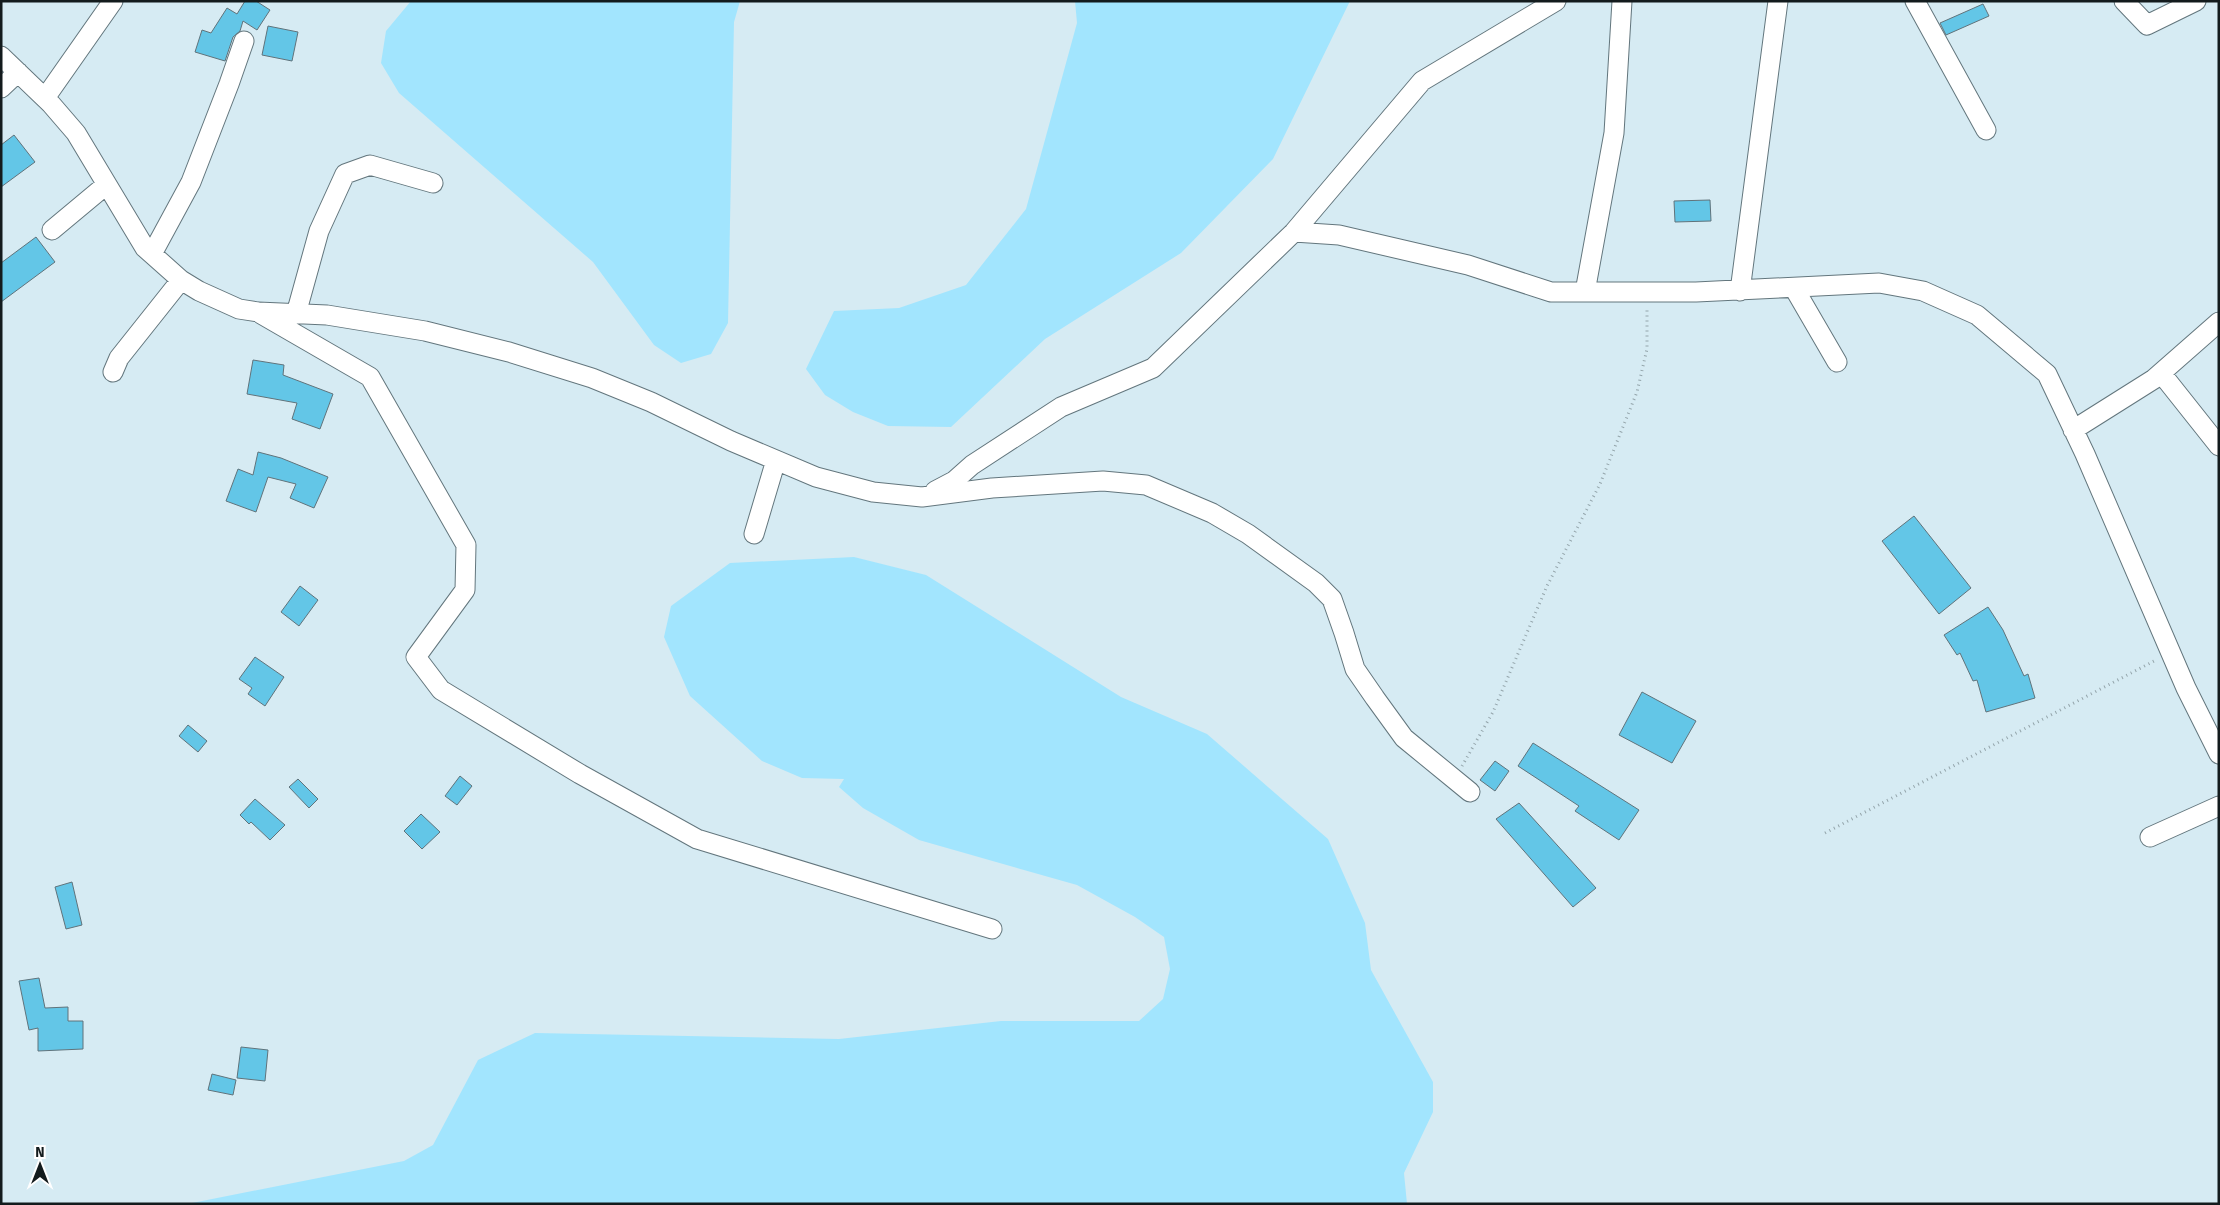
<svg xmlns="http://www.w3.org/2000/svg" width="2220" height="1205" viewBox="0 0 2220 1205" font-family="'Fira Sans',sans-serif">
  <style>
    .green { fill: #a2e5fe }
    .building { fill: #63c6e7; stroke: #60737b }
    .lines { fill: none; stroke-linecap: round; stroke-linejoin: round }
    .minor-casing { stroke: #63767d; stroke-width: 21 }
    .path { stroke: #94a5ab; stroke-width: 3; stroke-dasharray: 1 4; stroke-linecap: butt }
    .minor { stroke: #fff; stroke-width: 19 }
  </style>
  <rect width="100%" height="100%" fill="#d6ebf3"/>
  <path class="green" d="M411,1H740L734,22L728,323L711,354L681,363L654,345L593,262L399,93L381,63L386,31Z
    M1075,1H1350L1273,159L1181,253L1045,339L951,427L888,426L853,412L825,395L806,369L834,311L899,308L966,285L1026,209L1077,23Z
    M854,557L926,575L1121,697L1207,734L1328,839L1365,923L1371,970L1433,1082V1112L1404,1173L1407,1204H187L404,1161L433,1145L478,1060L535,1033L839,1039L1001,1021H1139L1163,999L1170,969L1164,937L1135,917L1077,885L919,840L863,808L839,787L844,779L802,778L762,761L690,696L664,637L671,606L730,563Z"/>
  <path class="building" d="M245,1H256L270,10L257,30L243,21L240,31L233,37L225,61L195,52L202,30L211,33L227,8L237,14Z
    M1983,4L1989,16L1946,35L1940,23Z
    M268,26L298,32L292,61L262,55Z
    M14,135L35,162L1,187V145Z
    M1710,200L1711,221L1675,222L1674,201Z
    M36,237L55,262L1,302V263Z
    M253,360L284,365L283,375L333,394L320,429L292,419L297,403L247,394Z
    M258,452L281,458L328,477L314,508L290,498L296,484L268,477L256,512L226,501L238,469L253,475Z
    M1914,516L1971,588L1939,614L1882,541Z
    M300,586L318,600L299,626L281,612Z
    M1988,607L2003,630L2024,676L2028,674L2035,698L1986,712L1977,680L1973,681L1960,653L1957,655L1944,635Z
    M255,657L284,677L265,706L248,694L252,688L239,679Z
    M1642,692L1696,721L1672,763L1619,735Z
    M188,725L207,741L198,752L179,736Z
    M1533,743L1639,810L1619,840L1575,811L1579,806L1518,766Z
    M1495,761L1509,771L1495,791L1480,780Z
    M460,776L472,786L457,805L445,796Z
    M298,779L318,799L309,808L289,787Z
    M255,799L285,825L270,840L251,822L249,824L240,815Z
    M1519,803L1596,888L1573,907L1496,819Z
    M421,814L440,832L422,849L404,831Z
    M72,882L82,925L66,929L55,887Z
    M39,978L45,1008L68,1007V1021H83V1049L38,1051V1028L29,1030L19,981Z
    M241,1047L268,1050L265,1081L237,1078Z
    M212,1074L236,1080L233,1095L208,1090Z"/>
  <g class="lines">
    <g class="minor-casing">
      <path id="minor" d="M1915,1L1986,130
        M2124,1L2147,25L2196,1
        M1,56L51,104L76,133L145,248L181,280L199,291L239,309L258,312L327,315L425,331L509,352L592,378L651,402L731,441L816,477L873,492L922,497L992,488L1103,481L1146,485L1212,513L1248,534L1316,583L1332,599L1344,633L1355,669L1375,698L1404,738L1470,792
        M1,88L18,72
        M45,98L113,1
        M52,230L106,185
        M1294,232L1422,81L1556,1
        M152,254L191,182L229,84L244,41
        M1794,288L1837,362
        M1740,291L1778,1
        M1585,292L1614,133L1622,1
        M261,314L370,377L466,545L465,590L416,657L441,690L580,774L697,839L992,929
        M296,314L319,231L345,174L370,165L433,183
        M113,372L119,358L181,280
        M2161,373L2219,446
        M2073,430L2154,379L2219,322
        M935,491L954,481L972,465L1061,407L1153,368L1294,232L1339,235L1468,265L1551,292H1696L1879,283L1923,291L1977,315L2047,374L2085,454L2186,688L2219,754
        M754,534L776,460
        M2150,837L2219,806"/>
    </g>
    <path class="path" d="M1462,766L1493,712L1547,586L1600,484L1637,392L1647,349V307
      M1825,833L2156,660"/>
    <use href="#minor" class="minor"/>
  </g>
  <rect width="2220" height="1205" fill="none" stroke="#131b1d" stroke-width="5"/>
  <g transform="translate(40 1165)" stroke="#ffffff" stroke-width="4" paint-order="stroke">
  <path d="M0-4L9 19L0 12L-9 19Z" fill="#131b1d"/>
  <text y="-8" font-size="14" font-weight="bold" text-anchor="middle" fill="#131b1d">N</text>
  </g>
</svg>
